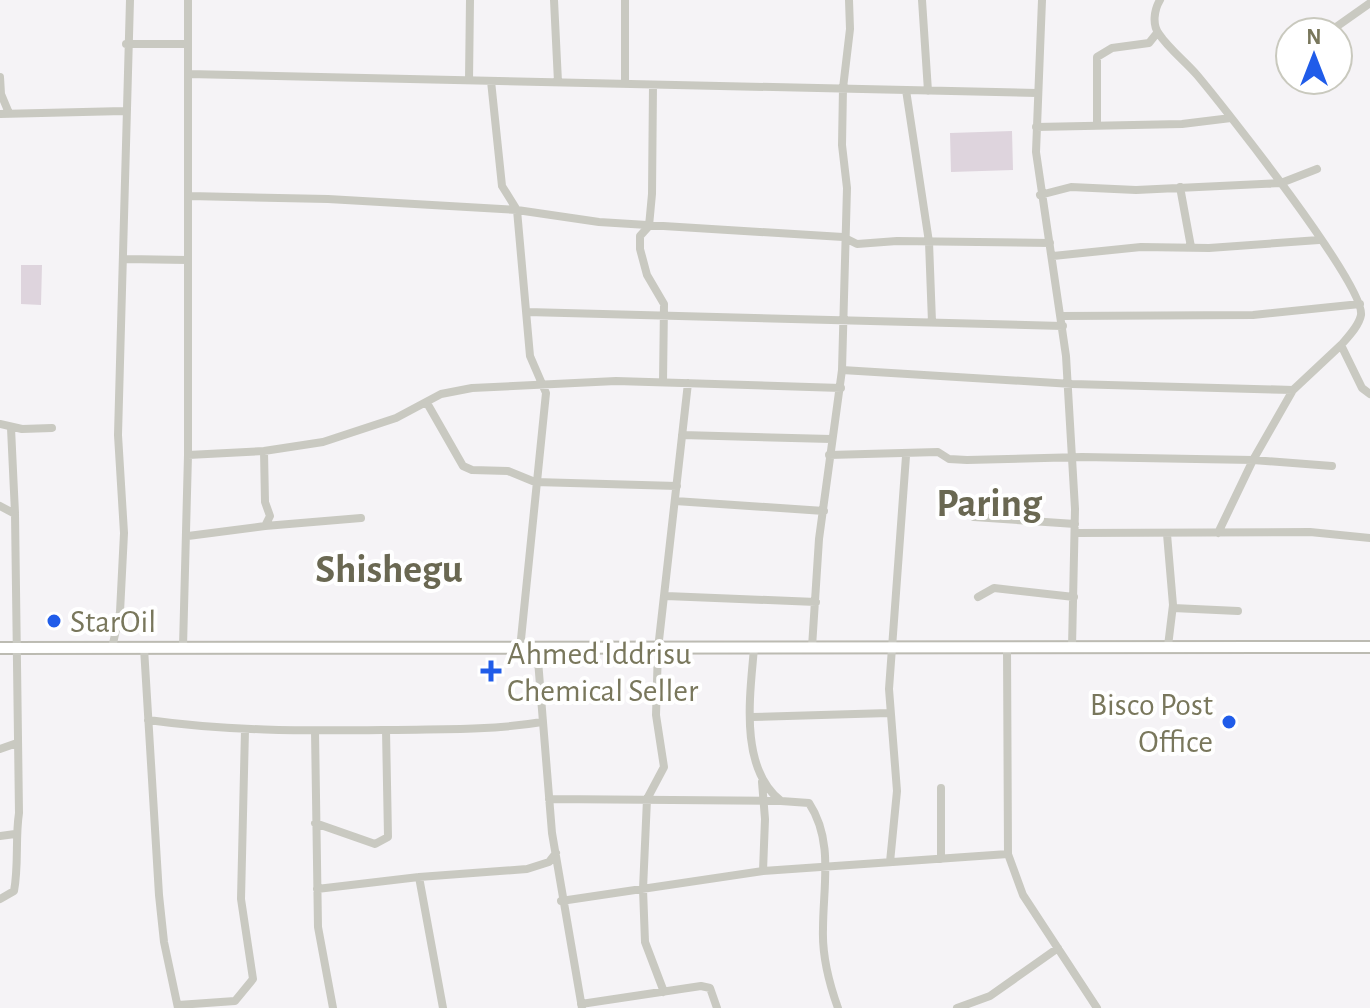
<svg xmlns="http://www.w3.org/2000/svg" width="1370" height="1008" viewBox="0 0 1370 1008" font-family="'Alegreya Sans',sans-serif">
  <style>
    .pitch { fill: #ded4dd }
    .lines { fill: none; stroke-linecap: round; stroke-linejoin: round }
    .major-casing { stroke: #bcbbb2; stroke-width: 14 }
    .minor { stroke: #c9c9c1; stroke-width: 8 }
    .major { stroke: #fff; stroke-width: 10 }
    .poi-dot { fill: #205ce9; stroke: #fff; stroke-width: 3 }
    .labels { text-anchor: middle; stroke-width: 8; stroke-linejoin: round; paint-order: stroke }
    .poi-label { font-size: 32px; fill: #79775c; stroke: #fff; text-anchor: start }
    .district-label { font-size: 40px; font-weight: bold; fill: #6a6852; stroke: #fff }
  </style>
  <rect width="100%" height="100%" fill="#f5f3f6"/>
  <path class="pitch" d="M1012,131L1013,170L951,172L950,133Z
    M21,265H42L41,305L21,304Z"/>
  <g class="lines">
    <g class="major-casing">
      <path id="major" d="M0,648L1370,647"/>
    </g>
    <path class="minor" d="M554,0L558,82
      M922,0L928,91
      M1042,0L1036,152L1066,356L1075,509L1072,647
      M1160,0C1154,10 1152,25 1159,34C1169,49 1185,61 1197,75C1223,106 1365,285 1361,315C1359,326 1348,337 1341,345L1362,388L1370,394
      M1329,32L1370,3
      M126,44H188
      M188,74L1037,93
      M0,77L1,94L9,113
      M469,80L470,0
      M491,81L502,186L517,210L530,356L546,393L520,649
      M625,84V0
      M653,85L652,194L649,226L640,236V249L647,275L664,304L663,382
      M906,90L929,242L932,322
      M0,114L124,111
      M1097,125V57L1112,48L1149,43L1157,33
      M1036,127L1182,124L1231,118
      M1180,187L1191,247
      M1040,195L1071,187L1136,190L1281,183L1317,169
      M189,196L328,199L517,210L599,222L843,237L857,244L897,241L1050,243
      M1053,256L1141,247L1209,248L1319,240
      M126,259L187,260
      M527,312L1063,326
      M1061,316L1253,315L1360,304
      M842,370L1072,384L1293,390
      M427,403L463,466L472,470L508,471L535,482L677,486
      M0,424L22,429L52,428
      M11,428L15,513
      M682,435L831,439
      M188,455L264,451L323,442L396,418L441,394L472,388L616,381L841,388
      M829,455L938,452L949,459L967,460L1082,457L1253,460L1332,466
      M675,501L824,511
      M0,506L15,514L19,813C15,839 19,865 14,891L0,899
      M974,517L1075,524
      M265,526L361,518
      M1076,533L1310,532L1370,538
      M1218,533L1253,460L1293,390L1341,345
      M1167,534L1173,605L1168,646
      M188,536L265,526L270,516L265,502L264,451
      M666,596L816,602
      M978,597L994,588L1074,597
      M1173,608L1238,611
      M183,647L188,455V0
      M812,647L819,539L842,370L847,188L842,145L843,88L850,29L849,0
      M112,648L120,612L124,533L118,435L130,0
      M144,648L159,895L164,942L178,1008
      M537,648L552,833L582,1008
      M754,648C750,696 739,768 781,801L809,803C834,841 823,886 823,929C822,956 829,983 838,1008
      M1007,648L1008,854L1023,895L1097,1008
      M752,717L889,713
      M148,720C226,731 303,731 382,730C436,729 488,731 542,722
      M315,731L318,927L333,1008
      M0,749L17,743
      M762,782L765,819L763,871
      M549,799L781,801
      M315,823L375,844L388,837L386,730
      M0,836L15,834
      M941,859V788
      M890,862L897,791L889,689L906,456
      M419,877L443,1008
      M317,889L419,877L527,869L549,862L556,853
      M561,901L763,871L1008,854
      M664,992L645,942L643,889L647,799L664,767L656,715L658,649L688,383
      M581,1004L701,986L710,988L717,1008
      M178,1005L235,1001L253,979L241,899L245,730
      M957,1008L990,996L1058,948"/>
    <use href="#major" class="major"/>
  </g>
  <g class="poi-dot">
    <circle cx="54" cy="621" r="8"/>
    <path d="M487 659h8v8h8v8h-8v8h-8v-8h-8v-8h8z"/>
    <circle cx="1229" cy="722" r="8"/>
  </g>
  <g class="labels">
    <g class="poi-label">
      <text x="70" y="632">StarOil</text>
      <text x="507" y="664">Ahmed Iddrisu<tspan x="507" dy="37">Chemical Seller</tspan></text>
      <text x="1213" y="715" text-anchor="end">Bisco Post<tspan x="1213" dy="37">Office</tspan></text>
    </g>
    <g class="district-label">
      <text x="989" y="516">Paring</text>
      <text x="389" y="582">Shishegu</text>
    </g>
  </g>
  <g transform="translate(1314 56)"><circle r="38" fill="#ffffff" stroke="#c9c9be" stroke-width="2"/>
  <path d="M0-6L14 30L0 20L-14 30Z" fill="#205ce9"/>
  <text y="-12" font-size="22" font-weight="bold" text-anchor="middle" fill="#79775c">N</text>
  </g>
</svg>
